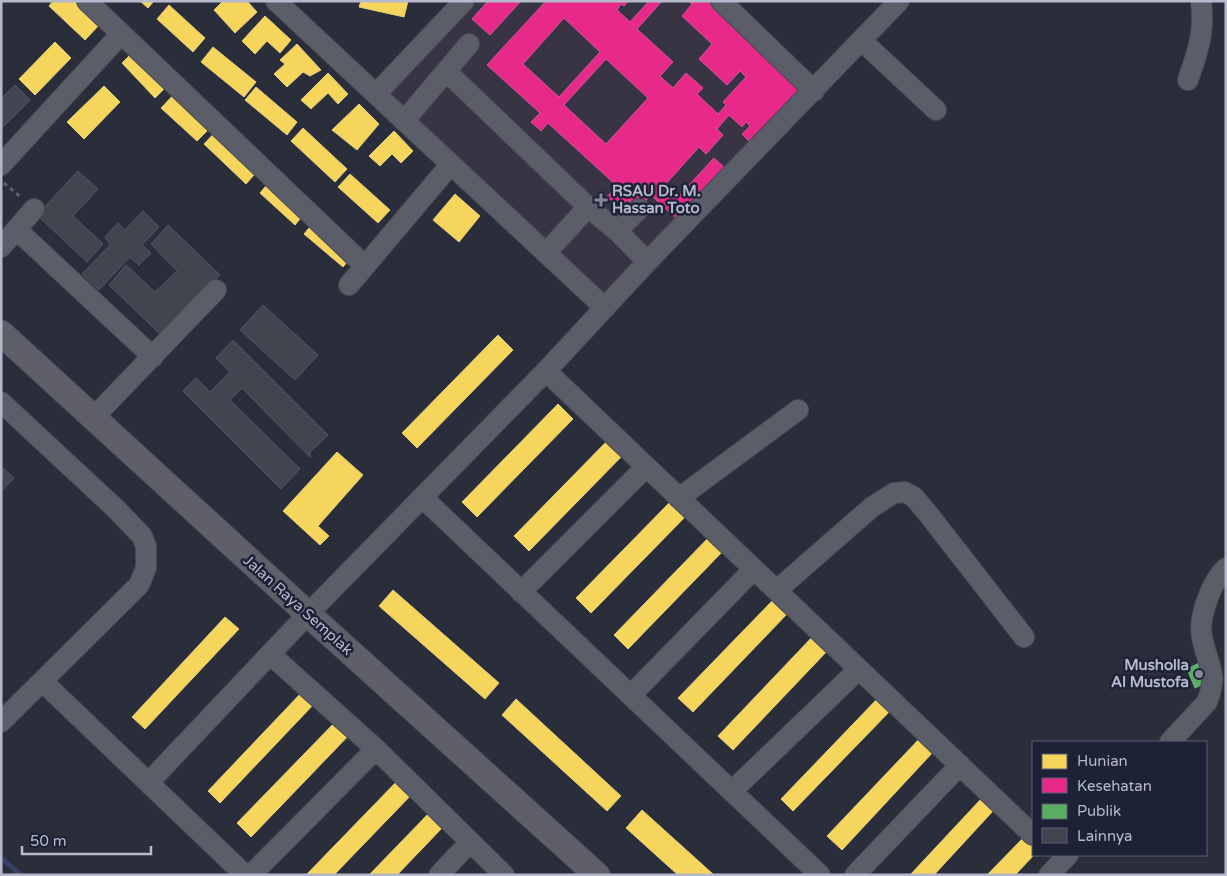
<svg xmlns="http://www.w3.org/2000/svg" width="1227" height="876" viewBox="0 0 1227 876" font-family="'Varela Round',sans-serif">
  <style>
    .medical { fill: #383443 }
    .homes { fill: #f6d55c; stroke: #e2cd7d }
    .health { fill: #e7298a; stroke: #d8549e; fill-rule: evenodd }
    .public { fill: #5aae61; stroke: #75b181 }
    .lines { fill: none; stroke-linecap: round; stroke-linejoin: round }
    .stream { stroke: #373f64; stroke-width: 5 }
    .building { fill: #424550; stroke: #525662 }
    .minor-casing { stroke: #474a53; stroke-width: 22 }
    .major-casing { stroke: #484b57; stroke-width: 27 }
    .path { stroke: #5d616a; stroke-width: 3; stroke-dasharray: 4 4; stroke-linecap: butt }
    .minor { stroke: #5b5e68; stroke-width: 20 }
    .major { stroke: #5e5f69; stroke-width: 25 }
    .poi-dot { fill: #848899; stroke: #1d2236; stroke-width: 2 }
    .labels { text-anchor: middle; stroke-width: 5; stroke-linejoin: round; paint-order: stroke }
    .poi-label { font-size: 15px; font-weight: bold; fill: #b5b9cb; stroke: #1d2236; text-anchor: start }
    .street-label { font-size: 15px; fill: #b5b9cb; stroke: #1d2236 }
  </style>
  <rect width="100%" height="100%" fill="#2a2e3b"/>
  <path class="medical" d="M474,1H713L812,91L604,304L386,95Z"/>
  <path class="homes" d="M53,1H78L101,23L85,40L49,6Z
    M140,1H154L148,8Z
    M223,1H247L257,12L235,33L214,10Z
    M361,1H408L404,17L359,7Z
    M169,5L205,38L193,52L157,19Z
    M265,16L291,40L280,53L267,41L255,54L242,41Z
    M55,42L71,58L35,95L19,79Z
    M297,44L321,70L310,76L303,72L287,87L274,74L285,64L280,60Z
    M213,47L256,82L244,97L201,62Z
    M136,49L170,83L155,98L122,63Z
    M328,73L348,94L338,104L328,93L311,109L301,100Z
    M104,86L120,102L84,139L67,122Z
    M256,87L297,122L287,135L245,100Z
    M177,91L213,125L197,141L161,108Z
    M359,104L379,124L357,150L332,130Z
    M219,128L261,167L246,184L204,144Z
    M303,128L347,169L335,182L291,141Z
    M394,131L413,151L401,163L392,154L380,166L369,156Z
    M350,174L390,210L378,223L338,187Z
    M270,181L305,213L295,225L260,193Z
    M455,194L480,216L459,242L433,220Z
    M314,222L353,255L343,267L304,234Z
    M498,335L513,350L417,448L402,433Z
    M558,404L573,419L477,517L462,502Z
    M610,438L625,453L529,551L514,536Z
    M337,452L363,475L318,526L329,536L320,545L283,511Z
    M672,500L687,515L591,613L576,598Z
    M712,534L726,548L628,649L614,635Z
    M393,590L499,683L485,699L379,606Z
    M774,599L788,613L693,712L678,698Z
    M225,617L239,629L145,729L132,717Z
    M815,634L830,648L733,750L718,736Z
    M302,692L314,704L220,803L208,791Z
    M879,697L892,709L793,811L781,799Z
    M516,699L621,796L607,811L502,715Z
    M339,718L353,731L251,837L237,823Z
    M921,737L935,750L842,850L827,836Z
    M401,777L415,791L334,875H306Z
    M981,799L993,811L934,875H910Z
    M642,810L714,875H678L626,828Z
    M430,812L444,826L397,875H369Z
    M1023,838L1033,848L1034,855L1015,875H987Z"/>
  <path class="health" d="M488,1H521L490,35L472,19Z
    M546,1H628L624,6L621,4L617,10L630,22L649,1H662L637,29L673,62L660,76L673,88L686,73L703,88L697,94L718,114L726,105L723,102L746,77L740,71L727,85L699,59L712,44L682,16L692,4L688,1H707L804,90L753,145L742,134L750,126L746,122L742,127L729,115L717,129L723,135L706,154L699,147L664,186L677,198L714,158L727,170L680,222L651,195L640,207L633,205L627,200L620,208L607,197L617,186L548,123L541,131L531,122L540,113L487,65ZM564,18L600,52L559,97L523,64ZM606,59L648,98L606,144L564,105Z"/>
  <path class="public" d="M1203,661L1212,680L1195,688L1187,669Z"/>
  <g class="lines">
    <path class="stream" d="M1,858L21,875"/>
  </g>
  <path class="building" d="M15,85L30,100L1,129V99Z
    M78,171L98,189L73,216L103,244L87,262L37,215Z
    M143,211L159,227L142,245L151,253L139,265L130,257L99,290L82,274L110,245L105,237L118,223L125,230Z
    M168,225L220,275L160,334L109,285L126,265L155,292L177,271L151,244Z
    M263,305L318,355L295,380L240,330Z
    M233,340L328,435L310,452V457L242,388L230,400L300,469L281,489L183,391L196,378L210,392L230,372L216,358Z
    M1,466L14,478L1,492Z"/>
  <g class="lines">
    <g class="minor-casing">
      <path id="minor" d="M87,1L364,265
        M276,1L605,308
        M721,1L814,91
        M862,41L936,110
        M447,72L588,207
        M1188,80C1198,50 1205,33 1201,1
        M376,94L464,1
        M404,121L469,44
        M1,165L121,34
        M17,230L153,357
        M617,231L642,256
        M1,247L34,209
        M546,253L588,207L617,231L639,209
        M349,285L451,164
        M546,371L1033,835
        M1,402L115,508L142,536L146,546V568L139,585L1,722
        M93,418L216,290
        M423,498L820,875
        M679,498L798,410
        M777,590L872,507L894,493L905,492L914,497L929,515L1024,637
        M521,592L646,467
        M271,655L376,749L504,875
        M43,682L245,875
        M631,695L754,569
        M1170,742L1207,702C1219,672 1207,665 1202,637C1198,618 1211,582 1226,568
        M149,782L308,614L546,371L648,261L899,1
        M732,791L859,669
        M251,875L376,749
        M439,875L470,842
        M855,875L960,765
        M1049,875L1068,855"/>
    </g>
    <g class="major-casing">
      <path id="major" d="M1,333L308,614L597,875"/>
    </g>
    <path class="path" d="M4,183L22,198"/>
    <use href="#minor" class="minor"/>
    <use href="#major" class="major"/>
  </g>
  <g class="poi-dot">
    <path d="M598.5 192.5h5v5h5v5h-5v5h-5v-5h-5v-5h5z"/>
    <circle cx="1199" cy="674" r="5"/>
  </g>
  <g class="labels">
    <g class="poi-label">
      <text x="612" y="196">RSAU Dr. M.<tspan x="612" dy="17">Hassan Toto</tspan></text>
      <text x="1189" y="670" text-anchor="end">Musholla<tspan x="1189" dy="17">Al Mustofa</tspan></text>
    </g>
    <g class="street-label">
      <text transform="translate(298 605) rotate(42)" y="5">Jalan Raya Semplak</text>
    </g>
  </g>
  <rect width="1227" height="876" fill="none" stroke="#b5b9cb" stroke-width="5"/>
  <rect x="1032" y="741" width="175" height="115" fill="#1d2236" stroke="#5a5e72"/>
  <rect x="1042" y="754" width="25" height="15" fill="#f6d55c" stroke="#5a5e72"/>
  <text x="1077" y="766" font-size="15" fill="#b5b9cb">Hunian</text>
  <rect x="1042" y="778" width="25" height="15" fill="#e7298a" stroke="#5a5e72"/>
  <text x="1077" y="791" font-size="15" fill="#b5b9cb">Kesehatan</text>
  <rect x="1042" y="804" width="25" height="15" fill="#5aae61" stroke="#5a5e72"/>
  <text x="1077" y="816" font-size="15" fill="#b5b9cb">Publik</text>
  <rect x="1042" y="828" width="25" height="15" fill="#424550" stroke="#5a5e72"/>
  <text x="1077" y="841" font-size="15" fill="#b5b9cb">Lainnya</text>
  <path d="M22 846v8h129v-8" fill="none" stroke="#b5b9cb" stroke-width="2.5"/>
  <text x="30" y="846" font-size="15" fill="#b5b9cb" stroke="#1d2236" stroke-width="4" paint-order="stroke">50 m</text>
</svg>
